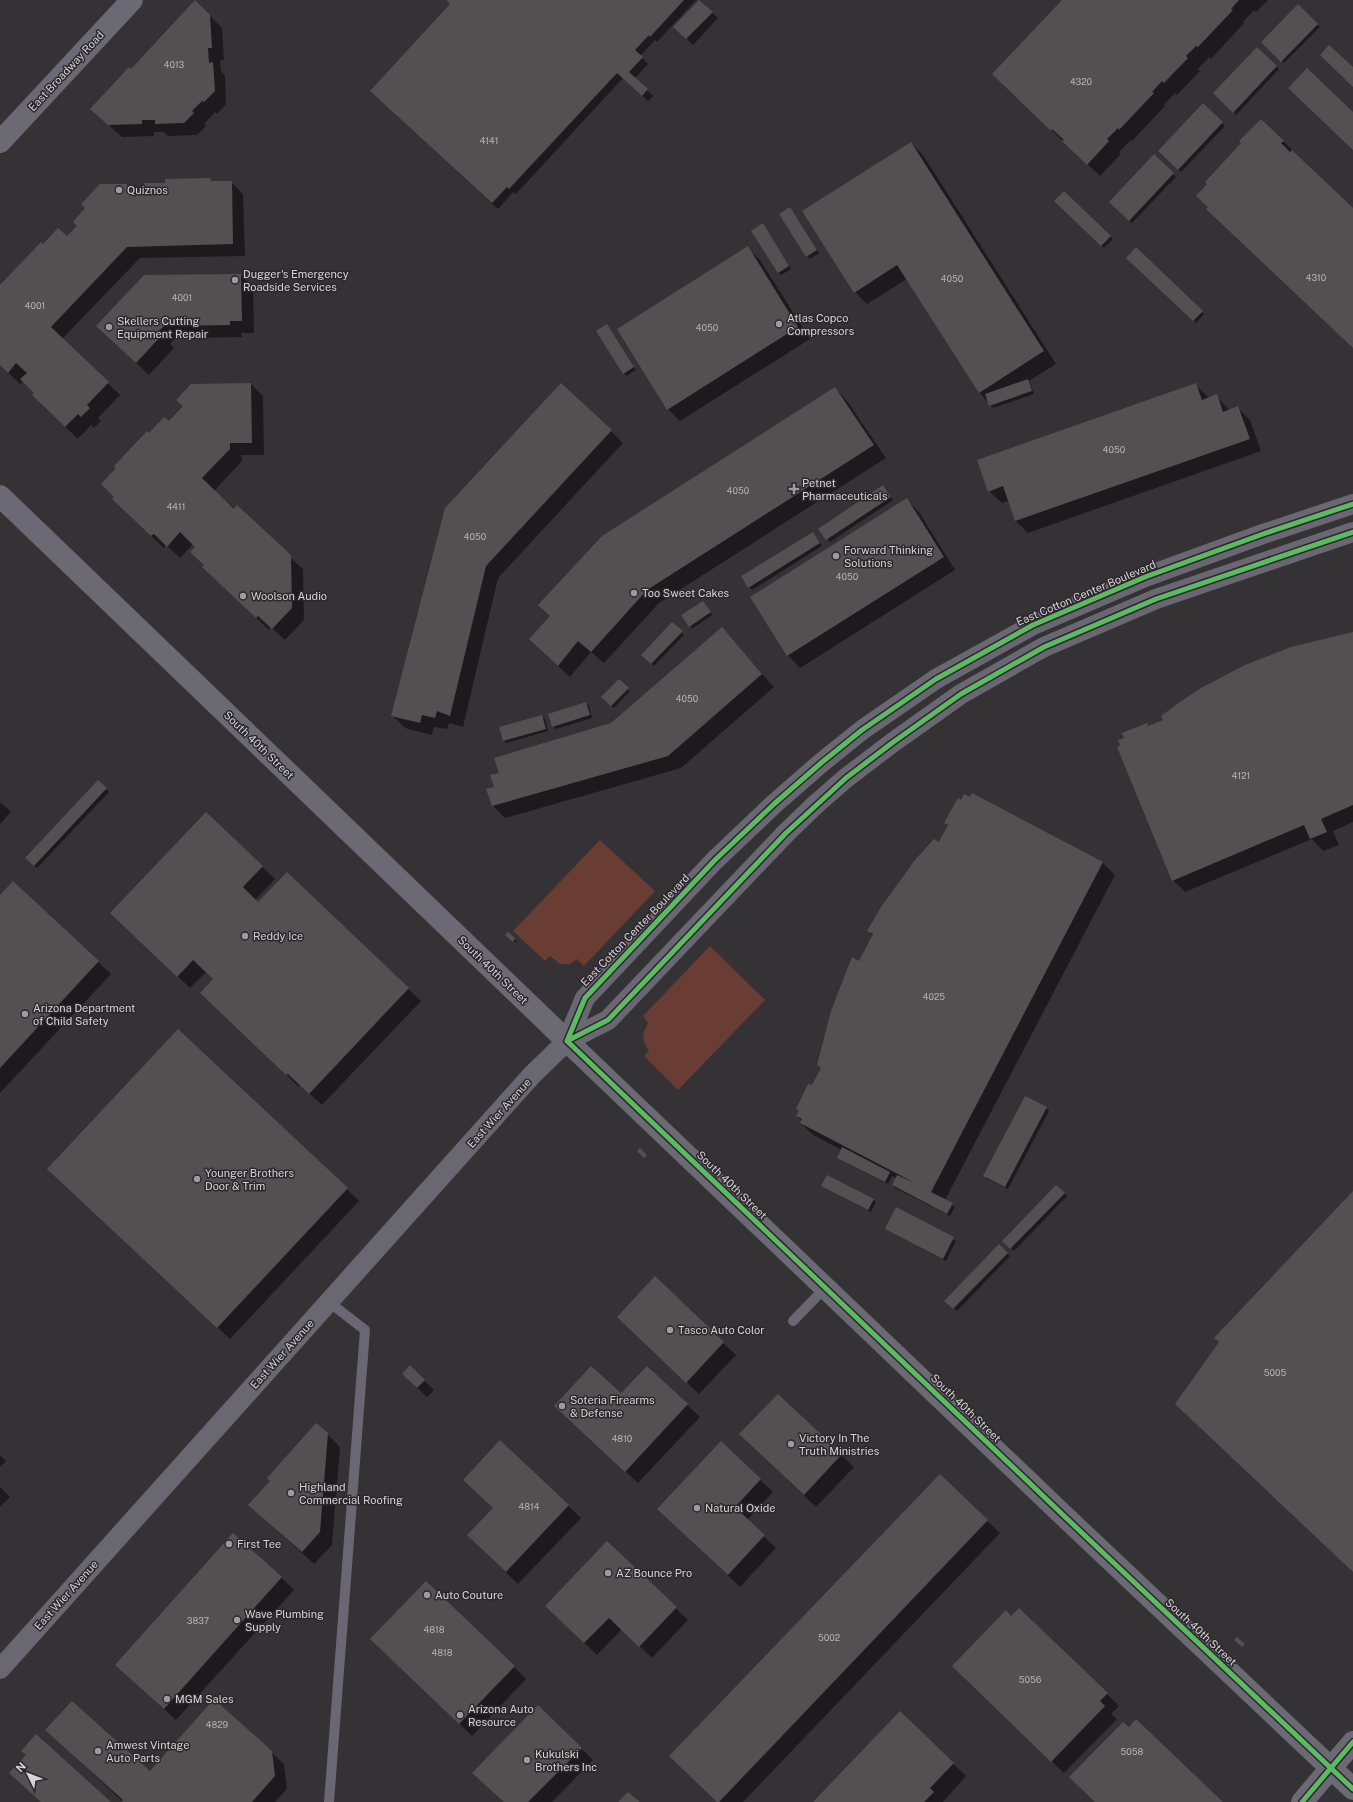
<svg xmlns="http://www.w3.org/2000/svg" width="1353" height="1802" viewBox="0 0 1353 1802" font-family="'Public Sans',sans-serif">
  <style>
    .green { fill: #693c34 }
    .shadow { fill: #0007 }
    .building { fill: #535052 }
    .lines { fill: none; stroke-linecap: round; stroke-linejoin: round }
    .lane { stroke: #696771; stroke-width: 10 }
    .street { stroke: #696771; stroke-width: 20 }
    .secondary { stroke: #6b6974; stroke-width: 22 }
    .cycleway-casing { stroke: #2c272c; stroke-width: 8 }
    .cycleway { stroke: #5cba63; stroke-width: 5 }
    .poi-dot { fill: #9e9b9e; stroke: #2c272c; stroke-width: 1.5 }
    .labels { text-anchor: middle; stroke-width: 3; stroke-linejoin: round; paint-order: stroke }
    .number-label { font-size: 9px; fill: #b5b2b5 }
    .street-label { font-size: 11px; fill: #d6d3d6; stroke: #2c272c }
    .poi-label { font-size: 11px; fill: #d6d3d6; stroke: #2c272c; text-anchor: start }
  </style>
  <rect width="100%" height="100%" fill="#353235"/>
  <path class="green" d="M600,840L655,891L584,966L577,959L570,964H560L550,956L545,961L513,931Z
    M710,946L765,1000L678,1090L644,1056L649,1051C641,1040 642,1034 648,1023L643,1016Z"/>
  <path class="shadow" d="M449,0H696L657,42L655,40L640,56L648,64L635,78L653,96L648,101L623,78L516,194L513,192L498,209L377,97L451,4Z
    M1064,0H1268L1256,12L1254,10L1243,22L1244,23L1211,59L1209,57L1198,69L1200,71L1177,95L1175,93L1164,105L1165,106L1132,141L1131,140L1119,152L1121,154L1100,176L1005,86Z
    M700,1L718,18L693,45L675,27Z
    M1298,6L1320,27L1284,63L1263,42Z
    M210,16L222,28L224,60H220L221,71L225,76L226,104L217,114L215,112L204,124L206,126L197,135L168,136L164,132H154V136L122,137L104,121L131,70Z
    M1258,49L1279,69L1236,115L1215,93Z
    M1203,105L1225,126L1181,172L1159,151Z
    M1283,141L1353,209V347L1208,209Z
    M911,143L923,155L1056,364L1029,381L1034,394L993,408L980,393L907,279L867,304L855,292Z
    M1154,156L1176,177L1132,223L1110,202Z
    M210,179L213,182H231L243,194L245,256L140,258L62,339L120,395L98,418L101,421L94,428L91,425L78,439L45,408L35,393L23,381L20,384L0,365V287L43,246L67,238L127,185L133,191L145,190L166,184Z
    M1064,193L1113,239L1104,248L1055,201Z
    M790,208L819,253L810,259L807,256Z
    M765,227L791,269L781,275L779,273Z
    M747,247L760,260L810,339L680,421L668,409Z
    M1136,249L1204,314L1196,323L1128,258Z
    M241,275L253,287L254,333H241L242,337L186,338L181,332L170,344L174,348L149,375L110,338Z
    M607,325L636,370L626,376L597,332Z
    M251,384L263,396L264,455H241L242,461L214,491L303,569L304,620L285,640L271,627L269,630L216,580L193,544L180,558L166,545L164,548L126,512L150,435L169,423Z
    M1196,385L1209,398L1216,396L1230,411L1238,408L1250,420L1261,451L1028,533L1016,521L1009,501L1002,503L989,491Z
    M835,388L847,401L886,458L659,603L604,663L591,652L570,677L542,651Z
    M611,431L623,443L498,578L463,727L449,723L447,729L434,727L432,735L405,728L393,716L446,509Z
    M886,489L893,500L830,542L827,539L820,529Z
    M907,500L919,512L955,570L800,668L788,655L752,598Z
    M815,536L822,546L752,590L749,587Z
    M706,605L712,615L692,629L690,626Z
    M673,623L684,635L654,666L642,655Z
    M722,629L774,687L681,768L505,818L492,805L500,773L611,724Z
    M1353,634V822L1333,831L1339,845L1323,851L1312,839L1185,892L1173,880L1121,746L1125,738L1146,724L1149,727L1164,720L1291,648Z
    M619,680L630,691L614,708L603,697Z
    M586,703L589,706L592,718L556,729L553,726Z
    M542,717L545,719L548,731L506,743L503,740Z
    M98,781L109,792L37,868L26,858Z
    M973,794L1103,863L1115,875L945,1200L955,1207L950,1216L895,1188L893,1185L896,1178L892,1176L888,1184L841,1160L838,1157L842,1150L813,1135L801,1123L802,1121L797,1116L800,1111L797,1108L812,1087L822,1069L818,1065L832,1011L873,936L868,931L940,843L949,826L945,823L962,801L970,799Z
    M0,802L11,812L0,824Z
    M206,813L275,879L255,900L258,903L287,873L421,1001L322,1105L300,1085L299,1087L214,1005V979L206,972L190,988L124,925Z
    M13,883L111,974L0,1093V897Z
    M508,933L517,942L516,943L506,935Z
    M1046,1108L1049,1111L1008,1189L987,1179L985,1176Z
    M61,1181L347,1189L359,1201L230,1339Z
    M822,1186L873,1200L876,1202L871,1212Z
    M1056,1186L1067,1196L1014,1251L1003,1241Z
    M897,1209L956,1241L946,1261L886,1229Z
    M999,1246L1010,1256L957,1311L946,1301Z
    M655,1278L736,1355L699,1394L630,1329Z
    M410,1367L434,1390L427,1397L412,1383Z
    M621,1395L687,1405L700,1417L638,1483L567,1418Z
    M778,1395L854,1467L816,1507L753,1447Z
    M327,1434L340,1447L332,1545L314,1564L249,1505Z
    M500,1441L581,1518L518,1584L481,1548L494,1509Z
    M721,1443L773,1492L747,1520L776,1548L740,1587L671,1521Z
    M0,1455L6,1461L0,1467Z
    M940,1475L1000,1533L743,1802H718Z
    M0,1487L10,1497L0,1507Z
    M607,1542L688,1620L652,1658L622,1629L597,1655L559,1618Z
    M281,1577L294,1590L176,1720L116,1665Z
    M384,1651L514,1667L526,1679L472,1736Z
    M966,1679L1107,1694L1119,1706L1111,1714L1117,1719L1064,1773Z
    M538,1706L593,1760L552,1802H504Z
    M900,1712L966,1776L943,1802H815Z
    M47,1730L150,1772L271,1752L284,1764L287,1789L275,1802H123Z"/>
  <path class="building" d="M195,0L210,15L212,48H208L209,63L213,62L215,91L204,102L202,101L192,111L194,113L184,123L155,124V120H142V124L108,125L90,109L129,67L131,69Z
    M448,0H684L650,37L649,35L635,50L643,57L629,72L648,89L642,96L617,73L509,189L507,187L492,203L370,91L450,4L447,1Z
    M699,0L713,12L686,39L673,27Z
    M1062,0H1239L1231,9L1233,10L1198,47L1196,46L1186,56L1188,58L1164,83L1162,81L1152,92L1154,93L1119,130L1118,128L1107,139L1109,141L1087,165L1062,141L1064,140L1052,129L1051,131L992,74Z
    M1298,4L1318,24L1281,62L1261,42Z
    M1329,45L1353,67V87L1320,55Z
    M1257,47L1277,66L1233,113L1213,93Z
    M1307,68L1353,112V150L1288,88Z
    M1203,103L1223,122L1178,170L1158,151Z
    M1261,119L1284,141L1281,143L1290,152L1292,150L1353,208V348L1206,209L1208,207L1196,196L1207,184L1205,182L1241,143L1239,141Z
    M911,142L1044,351L979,393L897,265L854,293L802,211Z
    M1154,154L1174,173L1129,221L1109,202Z
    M210,178L211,181H232L233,244L127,247L51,327L109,382L87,405L90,408L81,417L78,414L65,427L32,395L34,393L20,379L27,373L16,363L8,373L0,365V285L41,242L43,244L58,228L67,236L77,226L73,222L85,208L81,204L100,184H127V190L144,189V183H165V179Z
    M1064,191L1111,236L1101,246L1054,201Z
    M790,207L817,250L806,257L779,214Z
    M763,223L789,266L778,273L751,231Z
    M748,246L798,327L667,410L617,329Z
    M1136,247L1203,311L1193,321L1126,258Z
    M241,274L242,321H230V325L173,326L169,321L158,332L162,335L136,363L96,326L144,275Z
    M607,324L634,367L623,374L596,331Z
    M1028,379L1032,391L989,406L985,394Z
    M251,383L252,443H230V449L202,478L234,509L237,505L291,555L292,608L272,629L258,616L256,618L202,567L204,565L190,552L195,547L180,532L167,547L154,534L151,536L112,499L114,497L101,484L116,468L114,466L147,431L149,433L164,417L169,421L183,406L176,400L191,384Z
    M561,383L612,430L486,566L450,716L437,711L435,718L422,715L420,723L391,716L445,508Z
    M1196,383L1202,400L1217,394L1223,412L1238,406L1250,439L1015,521L1003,486L988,492L977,460Z
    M835,387L874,445L647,590L591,652L578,641L558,666L529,639L550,616L538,605L602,536Z
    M883,485L891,497L826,540L818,529Z
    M907,498L944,557L787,656L750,597Z
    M813,532L820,543L748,588L741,576Z
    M703,601L711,612L689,627L681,615Z
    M672,622L683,631L651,664L641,655Z
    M722,627L762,674L668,756L492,806L486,789L494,787L490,775L499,773L494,758L611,723Z
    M1353,632V805L1321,819L1327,832L1310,839L1304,825L1172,881L1117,747L1120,745L1118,740L1124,738L1122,733L1147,723L1148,726L1163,720L1161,716L1180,702L1201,688L1245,665L1291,647Z
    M619,679L629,688L611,706L601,697Z
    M586,702L590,715L552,727L548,714Z
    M542,715L546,729L503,741L499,727Z
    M98,780L107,788L34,866L25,858Z
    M972,793L1103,862L931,1192L953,1203L947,1214L892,1185L897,1175L915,1183L800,1123L802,1119L796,1116L799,1110L796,1109L808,1084L812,1085L821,1068L817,1065L831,1011L852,957L859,961L873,934L867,931L881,907L915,860L934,839L939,842L948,825L944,823L958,798L961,800L964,794L970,797Z
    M206,812L263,866L243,887L258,902L287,872L409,988L309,1094L288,1074L286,1075L200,993L213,979L193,960L177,977L110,913Z
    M13,881L99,961L0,1068V895Z
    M508,932L515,938L513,942L505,935Z
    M178,1029L348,1188L217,1328L47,1169Z
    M1025,1096L1047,1107L1005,1187L983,1176Z
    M842,1147L890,1172L885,1182L837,1158Z
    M640,1148L647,1155L644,1158L637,1151Z
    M827,1175L874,1199L868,1210L821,1186Z
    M1056,1185L1065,1193L1010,1249L1002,1241Z
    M1353,1191V1572L1175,1404L1219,1342L1214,1338Z
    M896,1207L954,1237L943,1259L885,1229Z
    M999,1244L1008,1253L953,1309L944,1301Z
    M655,1276L724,1342L686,1383L617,1317Z
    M410,1365L425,1380L417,1388L402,1374Z
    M591,1366L621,1393L647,1366L688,1404L625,1472L554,1406Z
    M778,1394L842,1454L804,1495L739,1434Z
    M316,1423L328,1433L320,1532L302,1552L248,1505L270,1481L267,1478Z
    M500,1440L569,1505L506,1572L467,1535L493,1508L463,1480Z
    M721,1441L761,1479L735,1507L765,1535L728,1575L657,1509Z
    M940,1474L988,1520L719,1802H717L669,1756Z
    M233,1533L282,1577L164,1709L115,1665Z
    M607,1541L677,1607L639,1647L609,1618L584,1643L545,1606Z
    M426,1581L515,1666L459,1724L370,1639Z
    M1019,1608L1108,1693L1100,1701L1105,1706L1051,1762L952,1666L1006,1610L1011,1616Z
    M1237,1637L1245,1644L1242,1647L1234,1640Z
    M214,1699L272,1751L275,1776L252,1802H121L123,1800L45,1730L72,1701L150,1771Z
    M538,1705L582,1748L528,1802H504L472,1773Z
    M900,1711L954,1763L930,1788L934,1792L924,1802H813Z
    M1136,1719L1223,1802H1095L1069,1777L1123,1722L1129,1727Z
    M36,1734L111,1802H41L9,1773L26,1755L21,1751Z
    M628,1792L640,1802H618Z"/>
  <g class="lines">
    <path class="lane" d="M793,1321L826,1287
      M329,1802L365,1330L329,1302"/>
    <path class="street" d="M567,1041L585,998L715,860L774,804L821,763L862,730L936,679L1033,625L1145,577L1263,534L1353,504
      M0,1669L532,1075L567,1041L608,1020L786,833L815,805L846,778L892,743L961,694L1044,647L1156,599L1353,532"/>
    <path class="secondary" d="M0,142L132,0
      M0,496L567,1041L1062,1514L1353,1789
      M1302,1802L1353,1742"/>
    <g class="cycleway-casing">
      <path id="cycleway" d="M567,1041L1062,1514L1353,1789
        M567,1041L585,998L715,860L774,804L821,763L862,730L936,679L1033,625L1145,577L1263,534L1353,504
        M567,1041L608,1020L786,833L846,778L892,743L961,694L1044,647L1156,599L1353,532
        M1302,1802L1353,1742"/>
    </g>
    <use href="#cycleway" class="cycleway"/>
  </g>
  <g class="poi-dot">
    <circle cx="119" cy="190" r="4"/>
    <circle cx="235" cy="280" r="4"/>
    <circle cx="779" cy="324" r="4"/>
    <circle cx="109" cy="327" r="4"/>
    <path d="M792 483h4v4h4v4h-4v4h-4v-4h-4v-4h4z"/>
    <circle cx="836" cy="556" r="4"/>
    <circle cx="634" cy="593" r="4"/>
    <circle cx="243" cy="596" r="4"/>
    <circle cx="245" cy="936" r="4"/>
    <circle cx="25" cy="1014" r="4"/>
    <circle cx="197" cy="1179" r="4"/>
    <circle cx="670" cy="1330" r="4"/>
    <circle cx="562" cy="1406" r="4"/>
    <circle cx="791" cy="1444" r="4"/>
    <circle cx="291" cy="1493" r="4"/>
    <circle cx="697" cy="1508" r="4"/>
    <circle cx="229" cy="1544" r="4"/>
    <circle cx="608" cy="1573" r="4"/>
    <circle cx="427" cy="1595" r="4"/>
    <circle cx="237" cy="1620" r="4"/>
    <circle cx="167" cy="1699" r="4"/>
    <circle cx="460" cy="1715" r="4"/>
    <circle cx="98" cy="1751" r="4"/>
    <circle cx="527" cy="1760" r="4"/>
  </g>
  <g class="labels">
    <g class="number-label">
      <text x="174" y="68">4013</text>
      <text x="1081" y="85">4320</text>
      <text x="489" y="144">4141</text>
      <text x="1316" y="281">4310</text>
      <text x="952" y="282">4050</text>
      <text x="182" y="301">4001</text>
      <text x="35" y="309">4001</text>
      <text x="707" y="331">4050</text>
      <text x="1114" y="453">4050</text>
      <text x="738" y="494">4050</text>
      <text x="176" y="510">4411</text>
      <text x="475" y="540">4050</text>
      <text x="847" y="580">4050</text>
      <text x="687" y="702">4050</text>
      <text x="1241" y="779">4121</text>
      <text x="934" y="1000">4025</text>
      <text x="1275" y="1376">5005</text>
      <text x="622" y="1442">4810</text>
      <text x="529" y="1510">4814</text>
      <text x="198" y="1624">3837</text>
      <text x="434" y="1633">4818</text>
      <text x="829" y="1641">5002</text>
      <text x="442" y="1656">4818</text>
      <text x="1030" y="1683">5056</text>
      <text x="217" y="1728">4829</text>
      <text x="1132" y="1755">5058</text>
    </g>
    <g class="street-label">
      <text transform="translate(66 71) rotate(-47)" y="4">East Broadway Road</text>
      <text transform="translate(1086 593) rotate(-23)" y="4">East Cotton Center Boulevard</text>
      <text transform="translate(259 745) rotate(44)" y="4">South 40th Street</text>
      <text transform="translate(635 930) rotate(-46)" y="4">East Cotton Center Boulevard</text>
      <text transform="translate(493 970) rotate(44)" y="4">South 40th Street</text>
      <text transform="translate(499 1113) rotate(-48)" y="4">East Wier Avenue</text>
      <text transform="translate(732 1185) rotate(44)" y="4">South 40th Street</text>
      <text transform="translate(282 1354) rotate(-48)" y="4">East Wier Avenue</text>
      <text transform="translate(966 1408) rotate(44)" y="4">South 40th Street</text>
      <text transform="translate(66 1595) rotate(-48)" y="4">East Wier Avenue</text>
      <text transform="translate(1201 1632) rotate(43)" y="4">South 40th Street</text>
    </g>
    <g class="poi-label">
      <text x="127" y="194">Quiznos</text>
      <text x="243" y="278">Dugger's Emergency<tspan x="243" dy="13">Roadside Services</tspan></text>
      <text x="787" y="322">Atlas Copco<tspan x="787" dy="13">Compressors</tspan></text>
      <text x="117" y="325">Skellers Cutting<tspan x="117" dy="13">Equipment Repair</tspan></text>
      <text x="802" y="487">Petnet<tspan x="802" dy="13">Pharmaceuticals</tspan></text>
      <text x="844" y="554">Forward Thinking<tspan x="844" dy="13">Solutions</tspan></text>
      <text x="642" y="597">Too Sweet Cakes</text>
      <text x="251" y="600">Woolson Audio</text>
      <text x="253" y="940">Reddy Ice</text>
      <text x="33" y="1012">Arizona Department<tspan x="33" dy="13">of Child Safety</tspan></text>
      <text x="205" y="1177">Younger Brothers<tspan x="205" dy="13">Door &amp; Trim</tspan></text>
      <text x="678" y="1334">Tasco Auto Color</text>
      <text x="570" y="1404">Soteria Firearms<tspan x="570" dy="13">&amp; Defense</tspan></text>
      <text x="799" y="1442">Victory In The<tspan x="799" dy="13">Truth Ministries</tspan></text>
      <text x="299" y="1491">Highland<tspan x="299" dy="13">Commercial Roofing</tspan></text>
      <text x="705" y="1512">Natural Oxide</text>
      <text x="237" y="1548">First Tee</text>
      <text x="616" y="1577">AZ Bounce Pro</text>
      <text x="435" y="1599">Auto Couture</text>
      <text x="245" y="1618">Wave Plumbing<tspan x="245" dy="13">Supply</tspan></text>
      <text x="175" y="1703">MGM Sales</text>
      <text x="468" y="1713">Arizona Auto<tspan x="468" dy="13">Resource</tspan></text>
      <text x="106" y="1749">Amwest Vintage<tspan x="106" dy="13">Auto Parts</tspan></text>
      <text x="535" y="1758">Kukulski<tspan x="535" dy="13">Brothers Inc</tspan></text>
    </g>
  </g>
  <g transform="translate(28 1774) rotate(313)" stroke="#2c272c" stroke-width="3" paint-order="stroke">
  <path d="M0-3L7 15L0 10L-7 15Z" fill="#d6d3d6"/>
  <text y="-6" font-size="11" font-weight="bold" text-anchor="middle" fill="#d6d3d6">N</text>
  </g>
</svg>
